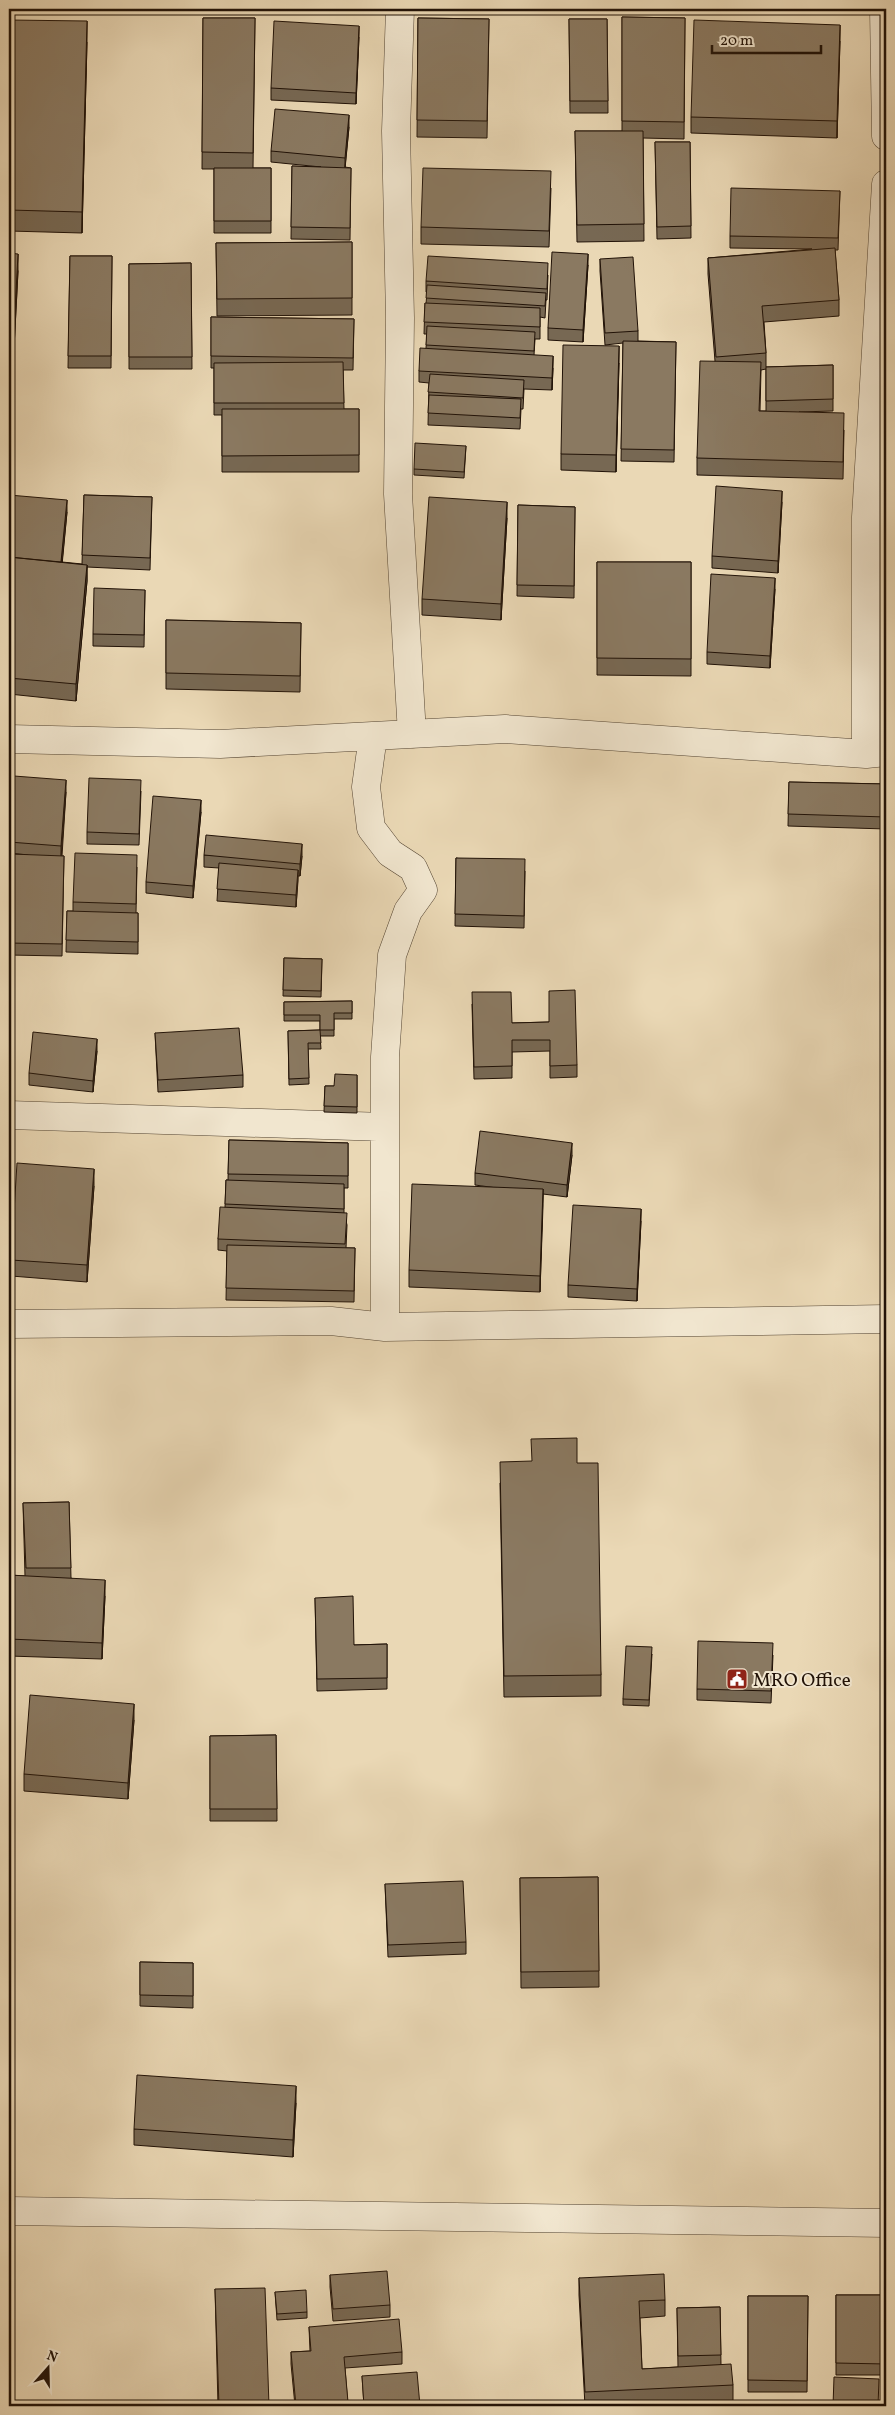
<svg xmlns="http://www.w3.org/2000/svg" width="895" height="2415" viewBox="0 0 895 2415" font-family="Vollkorn,serif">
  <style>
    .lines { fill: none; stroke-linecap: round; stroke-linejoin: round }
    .street-casing { stroke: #534432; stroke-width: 29 }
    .street { stroke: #f1e6cf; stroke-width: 28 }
    .wall { fill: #776853; stroke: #211207; fill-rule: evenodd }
    .shaded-wall { fill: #615544; stroke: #211207 }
    .building { fill: #8a7961; stroke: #211207 }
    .labels { text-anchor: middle; stroke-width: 4; stroke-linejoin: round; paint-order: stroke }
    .poi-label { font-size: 19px; fill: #211207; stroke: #f1e6cf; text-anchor: start }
  </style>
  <rect width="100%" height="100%" fill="#ead8b5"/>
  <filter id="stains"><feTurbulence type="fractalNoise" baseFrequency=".004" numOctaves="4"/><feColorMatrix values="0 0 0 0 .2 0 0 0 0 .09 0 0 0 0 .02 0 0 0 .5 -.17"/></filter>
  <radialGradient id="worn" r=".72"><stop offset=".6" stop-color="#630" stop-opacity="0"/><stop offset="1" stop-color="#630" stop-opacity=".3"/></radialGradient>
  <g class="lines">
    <g class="street-casing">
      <path id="street" d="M400,9L396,131L400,318L398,494L412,734
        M884,9L886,136
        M373,736L366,787L371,828L390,853L413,868L423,890L408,911L392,955L385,1057V1327
        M9,739L220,744L505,729L866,754L886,752
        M866,754V517L886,184
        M9,1115L385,1127
        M9,1324L331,1321L385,1327L886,1319
        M9,2211L886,2223"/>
    </g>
    <use href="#street" class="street"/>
  </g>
  <path class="wall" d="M622,17L685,18L684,139L643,138L644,241L577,242L575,131H622Z
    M203,18H255L253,168H271V233H214V169H202Z
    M418,18L489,19L487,138L417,137Z
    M569,19H607L608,113H570Z
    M9,20L87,42L82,233L9,231Z
    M359,37L356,104L271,100V88Z
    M840,41L837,138L691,133V117Z
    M349,127L345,167L351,168L350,240L291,239L292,166L321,167L271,162V151Z
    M655,142H690L691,238L657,239Z
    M551,188L549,247L421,244V227Z
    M840,191L838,250H835L839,300V316L764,322L766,353V367L833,365V411L799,412L844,430L843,479L697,475V458L715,361L708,274V258L812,249L730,248V236ZM766,369V411H760L761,370Z
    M352,242V315L217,316L216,243Z
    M9,253L18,271L13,367H9Z
    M70,256H112L111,368H68Z
    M600,259L638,331V341L676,342L674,462L621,461L623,343L605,345L600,271Z
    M191,263L192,369H129V264Z
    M588,265L583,342L548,340V328Z
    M548,275L547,300H546L545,318L540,317V339H535L534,355L553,368L552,390L524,389L523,409H521L520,429L428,425L429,383L419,382V371L426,348L427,334H424L425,303L426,304L427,292H426V281Z
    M211,317L354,319L353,370H343L344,409H359V472H222V415H214V368H211Z
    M619,363L616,472L561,470V454Z
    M466,446L464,478L414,475V469Z
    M9,495L67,512L62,562L82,564L84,495L152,497L150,570L87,567V581L76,701L9,694Z
    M782,502L778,573L712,568V556Z
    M518,505L575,507L574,598L517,596Z
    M507,518L501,620L422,615V599Z
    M597,562H691V676L597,675Z
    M775,589L770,668L707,664V652Z
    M145,590L144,647L93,646V634Z
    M166,620L301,623L300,692L166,689Z
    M789,782L886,784V829L788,826Z
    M141,791L139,845L87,844V832Z
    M66,792L62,856H64L62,956L9,955L11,854L28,855L9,853V842Z
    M201,812L193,898L146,893V882Z
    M204,855L302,856L300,876H298L296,907L217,901L219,868L204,867Z
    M456,858L525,871L524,928L455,926Z
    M137,867L136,913H138V954L66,952L67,911H73V902Z
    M284,958L322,959L321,997L283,996Z
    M352,1001V1019H334V1036H320L321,1049H308L309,1084L289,1085L288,1031L320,1030V1021H284V1002Z
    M472,1004L512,1023L549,1022L577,1065V1077L550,1078V1051L512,1052V1078L474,1079Z
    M155,1033L243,1075V1087L158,1092Z
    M97,1051L93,1092L29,1085V1073Z
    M357,1075V1113L324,1112L325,1086H334Z
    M229,1140L348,1143V1188H344V1213L347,1225L346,1248H355L354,1302L226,1300L227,1251L218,1250V1239L225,1207L226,1180H228Z
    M572,1155L567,1197L543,1194L540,1292L409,1287V1270L497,1188L475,1185V1173Z
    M94,1186L87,1282L11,1276V1260Z
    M641,1221L637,1301L568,1297V1285Z
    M577,1463L601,1675V1696L504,1697L500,1483Z
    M9,1499L12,1574H9Z
    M69,1502L71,1578L105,1596L102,1659L9,1656V1575L25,1576L23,1503Z
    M315,1598L354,1645L387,1644V1689L317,1691Z
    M652,1654L649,1706L623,1705V1699Z
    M773,1655L771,1703L697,1700V1689Z
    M134,1720L128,1799L24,1791V1774Z
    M276,1735L277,1821H210V1736Z
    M598,1877L599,1987L521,1988L520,1878Z
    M385,1884L466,1942V1954L388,1957Z
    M140,1962L193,1963V2008L140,2006Z
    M296,2103L293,2157L134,2145V2129Z
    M330,2275L390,2305V2317L333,2321L330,2287Z
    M579,2278L665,2300V2316L640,2318L642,2369L678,2367L677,2308L720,2307L721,2365L733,2385V2401L631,2406H585L579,2295Z
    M215,2289L269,2406H218Z
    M275,2292L307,2312V2318L277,2320Z
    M836,2295H886V2375H836Z
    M748,2296H808L807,2392H748Z
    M309,2327L402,2352V2364L345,2368L348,2406H295L291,2364V2352L310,2351Z
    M362,2376L420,2406H364Z"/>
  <path class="shaded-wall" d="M87,21V42L82,233V212Z
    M840,25V41L837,138V121Z
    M359,26V37L356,104V93Z
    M349,115V127L345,169V158Z
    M18,254V271L13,367V350Z
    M588,254V265L583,342V330Z
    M619,346V363L616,472V455Z
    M553,356V368L552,390V378Z
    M782,491V502L778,573V561Z
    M67,500V512L61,576V564Z
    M507,502V518L501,620V604Z
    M87,565V581L76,701V684Z
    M775,578V589L770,668V656Z
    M66,780V792L61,858V846Z
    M201,800V812L193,898V886Z
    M302,844V856L300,876V864Z
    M298,870V881L296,907V895Z
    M97,1039V1051L93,1092V1081Z
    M572,1143V1155L567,1197V1185Z
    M94,1169V1186L87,1282V1265Z
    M543,1189V1206L540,1292V1276Z
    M641,1209V1221L637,1301V1289Z
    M105,1580V1596L102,1659V1643Z
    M134,1704V1720L128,1799V1783Z
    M296,2086V2103L293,2157V2140Z"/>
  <path class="building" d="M622,17L685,18L684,122L622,121Z
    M203,18H255L253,153L202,152Z
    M418,18L489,19L487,121L417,120Z
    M569,19H607L608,101H570Z
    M9,20L87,21L82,212L9,210Z
    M694,20L840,25L837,121L691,117Z
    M274,21L359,26L356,93L271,88Z
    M275,109L349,115L345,158L271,151Z
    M575,131H643L644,224L577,225Z
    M655,142H690L691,226L657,227Z
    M292,166L351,168L350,228L291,227Z
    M214,168H271V221H214Z
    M423,168L551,171L549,231L421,227Z
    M731,188L840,191L838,238L730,236Z
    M352,242V298L217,299L216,243Z
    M835,248L839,300L762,306L766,353L716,357L708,258Z
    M552,252L588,254L583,330L548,328Z
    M9,253L18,254L13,350H9Z
    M70,256H112L111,356H68Z
    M428,256L548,263L547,289L426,281Z
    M633,257L638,331L605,333L600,259Z
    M191,263L192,357H129V264Z
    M427,285L546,293L545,306L426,298Z
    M425,303L540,308V327L424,322Z
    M211,317L354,319L353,358L211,356Z
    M427,326L535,332L534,351L426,345Z
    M623,341L676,342L674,450L621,449Z
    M563,345L619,346L616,455L561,454Z
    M420,348L553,356L552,378L419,371Z
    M700,361L761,362L759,411L844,413L843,462L697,458Z
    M343,362L344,403H214V363Z
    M833,365V399L766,401V367Z
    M430,374L524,380L523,398L428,392Z
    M429,395L521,399L520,418L428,413Z
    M222,409H359V455L222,456Z
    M415,443L466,446L464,472L414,469Z
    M716,486L782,491L778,561L712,556Z
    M9,495L67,500L61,562L9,557Z
    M84,495L152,497L150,558L82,555Z
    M429,497L507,502L501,604L422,599Z
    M518,505L575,507L574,586L517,585Z
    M9,557L87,565L76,684L9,678Z
    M597,562H691V659L597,658Z
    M711,574L775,578L770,656L707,652Z
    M94,588L145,590L144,635L93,634Z
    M166,620L301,623L300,676L166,673Z
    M14,776L66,780L61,846L9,842Z
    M89,778L141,780L139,834L87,832Z
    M789,782L886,784V817L788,814Z
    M153,796L201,800L193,886L146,882Z
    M206,835L302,844L300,864L204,855Z
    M75,853L137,855L136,904L73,902Z
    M11,854L64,856L62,944L9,943Z
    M456,858L525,859L524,916L455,914Z
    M219,863L298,870L296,895L217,889Z
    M67,911L138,913V942L66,940Z
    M284,958L322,959L321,991L283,990Z
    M575,990L577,1065L550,1066V1040H512V1066L474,1067L472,992H511L512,1023L549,1022V991Z
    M352,1001V1013H334V1030H320V1015H284V1002Z
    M239,1028L243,1075L158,1080L155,1033Z
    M320,1030L321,1043H308L309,1078L289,1079L288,1031Z
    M33,1032L97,1039L93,1081L29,1073Z
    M335,1074L357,1075V1107L324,1106L325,1086H334Z
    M480,1131L572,1143L567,1185L475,1173Z
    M229,1140L348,1143V1176L228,1174Z
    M17,1163L94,1169L87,1265L11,1260Z
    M226,1180L344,1184V1209L225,1204Z
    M412,1184L543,1189L540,1276L409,1270Z
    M573,1205L641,1209L637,1289L568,1285Z
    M220,1207L347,1213L345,1244L218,1239Z
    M227,1245L355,1248L354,1291L226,1288Z
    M577,1438V1463H598L601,1675L504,1676L500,1462L532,1461L531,1439Z
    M9,1499L12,1562H9Z
    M69,1502L71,1568H26L23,1503Z
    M9,1575L105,1580L102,1643L9,1639Z
    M353,1596L354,1645L387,1644V1678L317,1679L315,1598Z
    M698,1641L773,1643L771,1691L697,1689Z
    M626,1646L652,1647L649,1700L623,1699Z
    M30,1695L134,1704L128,1783L24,1774Z
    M276,1735L277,1809H210V1736Z
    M598,1877L599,1971L521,1972L520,1878Z
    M463,1881L466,1942L388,1945L385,1884Z
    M140,1962L193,1963V1996L140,1995Z
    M137,2075L296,2086L293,2140L134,2129Z
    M387,2271L390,2305L333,2309L330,2275Z
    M664,2274L665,2300L639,2301L642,2369L731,2364L733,2385L585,2392L579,2278Z
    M265,2288L269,2406H219L215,2289Z
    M306,2290L307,2312L277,2314L275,2292Z
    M836,2295H886V2364L836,2363Z
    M748,2296H808L807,2381L748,2380Z
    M720,2307L721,2355L678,2356L677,2308Z
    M399,2319L402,2352L344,2357L348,2402L296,2406L291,2352L311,2351L309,2327Z
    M417,2372L420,2406H364L362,2376Z
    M834,2377L879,2379L878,2406H833Z"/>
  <defs>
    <g id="civic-square" transform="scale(1.125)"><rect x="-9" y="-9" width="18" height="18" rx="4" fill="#8f2418" stroke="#f1e6cf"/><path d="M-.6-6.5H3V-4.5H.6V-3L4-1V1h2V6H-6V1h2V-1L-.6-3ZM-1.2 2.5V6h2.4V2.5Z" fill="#fff"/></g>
  </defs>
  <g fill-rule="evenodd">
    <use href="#civic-square" x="737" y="1679"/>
  </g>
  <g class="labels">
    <g class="poi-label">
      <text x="753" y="1686">MRO Office</text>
    </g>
  </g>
  <rect width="895" height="2415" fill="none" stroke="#ead8b5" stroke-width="30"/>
  <rect x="10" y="10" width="875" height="2395" fill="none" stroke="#211207" stroke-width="2.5"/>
  <rect x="15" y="15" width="865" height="2385" fill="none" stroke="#211207"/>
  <g transform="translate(48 2368) rotate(20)" stroke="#f1e6cf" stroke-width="4" paint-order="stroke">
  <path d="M0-4L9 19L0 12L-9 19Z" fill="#211207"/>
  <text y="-8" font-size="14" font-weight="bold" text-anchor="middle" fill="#211207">N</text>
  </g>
  <path d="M712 45v8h109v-8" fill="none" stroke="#211207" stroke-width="2.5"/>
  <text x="720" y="45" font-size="15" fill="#211207" stroke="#f1e6cf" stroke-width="4" paint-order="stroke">20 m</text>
  <rect width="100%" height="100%" filter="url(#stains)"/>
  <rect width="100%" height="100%" fill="url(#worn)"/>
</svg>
